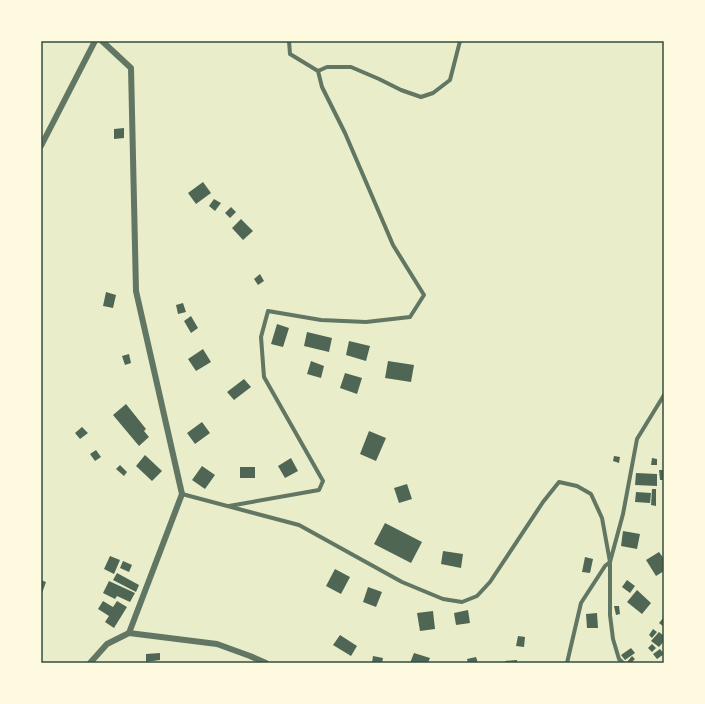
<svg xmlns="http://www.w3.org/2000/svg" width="705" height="704" viewBox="0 0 705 704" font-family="Helvetica,sans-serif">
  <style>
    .building { fill: #4f6655 }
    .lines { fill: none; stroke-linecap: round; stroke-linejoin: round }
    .minor { stroke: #617663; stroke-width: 4 }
    .tertiary { stroke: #617663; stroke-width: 6 }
    .neatline { fill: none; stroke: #344e41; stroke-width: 1.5 }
  </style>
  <rect width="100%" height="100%" fill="#e9edc9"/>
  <path class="building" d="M124,128V138L114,139V129Z
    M203,182L211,193L196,204L188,193Z
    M214,199L221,203L215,211L209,206Z
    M231,207L236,212L230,218L225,213Z
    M241,219L253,231L243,240L232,228Z
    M260,274L264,281L258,285L254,279Z
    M106,292L116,295L113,308L103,306Z
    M183,303L186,312L178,314L176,305Z
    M191,316L198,328L191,333L184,321Z
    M277,324L289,328L283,347L271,344Z
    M307,332L332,338L329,352L304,346Z
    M349,341L370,346L366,361L346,355Z
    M203,349L211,362L196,371L188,359Z
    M129,354L131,363L125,365L122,356Z
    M311,361L324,366L321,378L307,374Z
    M388,361L414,365L411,382L385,378Z
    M345,373L362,378L357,394L340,388Z
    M244,379L251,387L234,400L227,392Z
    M126,404L146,429L144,431L149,437L139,446L113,415Z
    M202,422L210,433L195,444L187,433Z
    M82,427L88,433L80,439L75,433Z
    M369,431L386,438L376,461L360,454Z
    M96,450L101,457L95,461L90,454Z
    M145,455L162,471L152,481L136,466Z
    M614,456L620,457L619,463L613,461Z
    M291,458L298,471L285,478L278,466Z
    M652,458L657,459V465H651Z
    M120,465L127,472L124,476L116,469Z
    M202,466L215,475L205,489L192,480Z
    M240,467H255V478H240Z
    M659,470H664V480H660Z
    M636,473L657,474V486L635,485Z
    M407,484L412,499L399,503L394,488Z
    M652,489H656V506L651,505Z
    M636,492L651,493L650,503L635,502Z
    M385,523L422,542L411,563L374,544Z
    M623,531L640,534L637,549L621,546Z
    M443,551L463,554L461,568L441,564Z
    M659,552L664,559V571L656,576L646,560Z
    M110,556L120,560L114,574L104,569Z
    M585,557L593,559L590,573L582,572Z
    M123,561L132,565L129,572L120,568Z
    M335,569L350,577L341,594L326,586Z
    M117,573L139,585L136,592L113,580Z
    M41,580L46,582L41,596Z
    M627,580L635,586L630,593L622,587Z
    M109,581L135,593L130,602L117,596L115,599L103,593Z
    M368,587L382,592L376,607L363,602Z
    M637,590L651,603L642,614L627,602Z
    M103,601L113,607L117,601L127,607L114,628L105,622L109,616L98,609Z
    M614,606H619L620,614L616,615Z
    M468,610L470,623L456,625L454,613Z
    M433,611L435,629L420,631L417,613Z
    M597,613L598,628H587L586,614Z
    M664,617V627L659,623Z
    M653,629L657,632L652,638L649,635Z
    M659,632L664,636V641L659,647L651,641Z
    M340,635L357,646L351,656L333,645Z
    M518,636L525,637L524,647L516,646Z
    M652,644L656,648L652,652L648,648Z
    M631,648L635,653L625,660L621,655Z
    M660,649L664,654L657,659L653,654Z
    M160,653V660L146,662V654Z
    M414,653L430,658L428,663H410Z
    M373,656L383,658L382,663H372Z
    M632,656L635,659L631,663H628L627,662Z
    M476,657L478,663H468L467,659Z
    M517,660V663H505V661Z"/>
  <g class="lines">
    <path class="minor" d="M289,41L290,54L318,71
      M182,494L299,525L402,582L443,599L462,602L477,596L490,582L543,502L559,482L577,486L591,494L602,518L610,562V615L613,639L619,659L623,663
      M229,506L319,490L323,481L264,377L261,337L268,311L321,320L366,322L410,317L424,295L393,245L345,133L322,87L318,71L327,67H351L379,79L401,90L421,97L433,93L450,80L460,41
      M567,663L581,603L605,566L610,562L623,514L637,439L664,395"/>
    <path class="tertiary" d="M102,41L131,68L136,291L182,494L129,633
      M41,146L95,41
      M90,663L107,644L129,633L217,644L250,656L266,663"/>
  </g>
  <rect width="705" height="704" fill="none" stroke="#fefae0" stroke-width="84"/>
  <rect x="42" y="42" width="621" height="620" class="neatline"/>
</svg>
